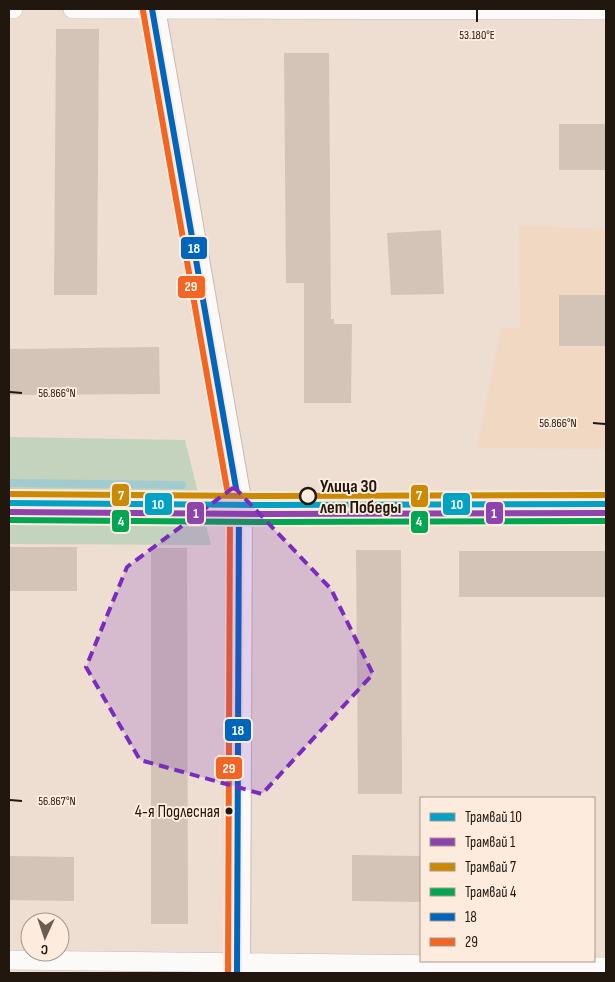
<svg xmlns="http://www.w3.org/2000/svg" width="615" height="982" viewBox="0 0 615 982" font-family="'Sofia Sans Condensed',sans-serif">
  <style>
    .built { fill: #f1d8c3 }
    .green { fill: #c4d3bd }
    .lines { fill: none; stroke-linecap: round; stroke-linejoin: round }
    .stream { stroke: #a1cbce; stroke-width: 8 }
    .building { fill: #d3c4b7 }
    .minor-casing { stroke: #c7bbb1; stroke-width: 20 }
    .secondary-casing { stroke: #c7bbb1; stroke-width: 28 }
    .minor { stroke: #fcfaf8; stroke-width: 19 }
    .secondary { stroke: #fcfaf8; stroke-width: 26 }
    .bus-1-casing { stroke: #fdecde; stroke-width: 10 }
    .bus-2-casing { stroke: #fdecde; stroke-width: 10 }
    .bus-1 { stroke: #0065bd; stroke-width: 6 }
    .bus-2 { stroke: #f26522; stroke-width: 6 }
    .tram-1-casing { stroke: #fdecde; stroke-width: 10 }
    .tram-2-casing { stroke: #fdecde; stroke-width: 10 }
    .tram-3-casing { stroke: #fdecde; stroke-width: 10 }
    .tram-4-casing { stroke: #fdecde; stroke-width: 10 }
    .tram-1 { stroke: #02a2c4; stroke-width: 6 }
    .tram-2 { stroke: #8e44ad; stroke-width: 6 }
    .tram-3 { stroke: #cc8903; stroke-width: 6 }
    .tram-4 { stroke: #00a651; stroke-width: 6 }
    .marked { fill: #7b2cbf; fill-opacity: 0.2; stroke: #7b2cbf; stroke-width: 4; stroke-dasharray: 10 6; stroke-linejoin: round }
    .ticks { fill: none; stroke: #21170f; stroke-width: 2 }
    .stop-dot { fill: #fdecde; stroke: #21170f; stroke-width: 2.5 }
    .bus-dot { fill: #21170f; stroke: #fdecde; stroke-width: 2 }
    .labels { text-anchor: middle; stroke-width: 4; stroke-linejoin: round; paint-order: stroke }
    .bus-label { font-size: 17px; fill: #21170f; stroke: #fdecde; text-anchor: end }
    .stop-label { font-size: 18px; font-weight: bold; fill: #21170f; stroke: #fdecde; text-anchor: start }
    .ticks-label { font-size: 12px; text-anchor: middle; fill: #21170f; stroke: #fdecde; stroke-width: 4; stroke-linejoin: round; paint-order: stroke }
    .line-badge { stroke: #fdecde; stroke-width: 2 }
    .badge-label { font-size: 14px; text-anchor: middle; font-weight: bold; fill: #fff }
  </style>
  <rect width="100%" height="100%" fill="#edded1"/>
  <path class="built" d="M519,226L606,229V449L477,448L501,328H520Z"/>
  <path class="green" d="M9,437L185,440L211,545L9,544Z"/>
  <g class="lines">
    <path class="stream" d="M9,483L182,485"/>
  </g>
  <path class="building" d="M56,29H99L97,295H54Z
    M284,53H329L331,319H334V324H352L351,403H304V283H286Z
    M559,124H606V170H559Z
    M441,230L444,294L391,295L387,233Z
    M559,295H606V346H559Z
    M159,347L160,394L9,395V349Z
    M9,547H77V591H9Z
    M151,548H187L188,924H151Z
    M356,550H401L402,794H358Z
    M459,551H606V597H459Z
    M352,855L421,856V902L352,901Z
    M9,856L74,857V901L9,900Z"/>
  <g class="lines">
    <g class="minor-casing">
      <path id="minor" d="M9,9H13
        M73,9L606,10
        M9,960L606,967"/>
    </g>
    <g class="secondary-casing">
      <path id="secondary" d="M152,9L239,505L237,973"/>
    </g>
    <use href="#minor" class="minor"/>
    <use href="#secondary" class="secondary"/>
    <g class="bus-1-casing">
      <path id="bus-1" d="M152,9L239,505L237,973"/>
    </g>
    <g class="bus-2-casing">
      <path id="bus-2" d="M143,11L230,506L228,973"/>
    </g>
    <use href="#bus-1" class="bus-1"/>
    <use href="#bus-2" class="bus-2"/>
    <g class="tram-1-casing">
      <path id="tram-1" d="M9,503L268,505L606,504"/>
    </g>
    <g class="tram-2-casing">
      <path id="tram-2" d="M9,512L268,514L606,513"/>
    </g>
    <g class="tram-3-casing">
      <path id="tram-3" d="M9,494L268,496L606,495"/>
    </g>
    <g class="tram-4-casing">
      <path id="tram-4" d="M9,520L268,522L606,521"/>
    </g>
    <use href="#tram-1" class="tram-1"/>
    <use href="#tram-2" class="tram-2"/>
    <use href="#tram-3" class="tram-3"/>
    <use href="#tram-4" class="tram-4"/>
  </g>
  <path class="marked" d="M234,487L331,589L373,674L262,794L140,760L86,667L127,567Z"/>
  <path class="ticks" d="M477,22V10M10,392L22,393M593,423L605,424M10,800L22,801"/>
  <circle class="stop-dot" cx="308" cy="496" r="8"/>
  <circle class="bus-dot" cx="229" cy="811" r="4.5"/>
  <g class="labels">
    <g class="bus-label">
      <text x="220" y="817">4-я Подлесная</text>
    </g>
    <g class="stop-label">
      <text x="320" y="492">Улица 30<tspan x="320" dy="21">лет Победы</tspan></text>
    </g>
  </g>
  <g class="ticks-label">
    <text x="477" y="39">53.180°E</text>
    <text x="57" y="397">56.866°N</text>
    <text x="558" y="427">56.866°N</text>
    <text x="57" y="805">56.867°N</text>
  </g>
  <g class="line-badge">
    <rect x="180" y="236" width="28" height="24" rx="5" fill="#0065bd"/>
    <rect x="177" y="275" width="29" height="24" rx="5" fill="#f26522"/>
    <rect x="111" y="483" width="19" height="24" rx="5" fill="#cc8903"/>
    <rect x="410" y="484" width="19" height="24" rx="5" fill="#cc8903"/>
    <rect x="144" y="492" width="29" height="24" rx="5" fill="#02a2c4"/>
    <rect x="442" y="492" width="29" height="24" rx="5" fill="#02a2c4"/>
    <rect x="485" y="501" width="19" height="24" rx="5" fill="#8e44ad"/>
    <rect x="186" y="501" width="19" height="24" rx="5" fill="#8e44ad"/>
    <rect x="111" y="509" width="19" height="24" rx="5" fill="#00a651"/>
    <rect x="410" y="510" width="19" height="24" rx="5" fill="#00a651"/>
    <rect x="224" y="718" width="28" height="24" rx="5" fill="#0065bd"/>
    <rect x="215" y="756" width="28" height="24" rx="5" fill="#f26522"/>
  </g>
  <g class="badge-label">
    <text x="194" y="253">18</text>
    <text x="191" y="291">29</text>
    <text x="121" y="500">7</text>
    <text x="419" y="500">7</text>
    <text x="158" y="509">10</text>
    <text x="457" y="509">10</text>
    <text x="494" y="518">1</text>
    <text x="196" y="518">1</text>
    <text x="121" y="526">4</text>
    <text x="419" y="526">4</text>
    <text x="238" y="735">18</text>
    <text x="229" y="773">29</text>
  </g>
  <rect width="615" height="982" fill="none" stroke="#21170f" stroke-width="20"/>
  <rect x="420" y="797" width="175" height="165" fill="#fdecde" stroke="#a5978b"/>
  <rect x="430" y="813" width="25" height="8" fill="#02a2c4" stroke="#a5978b"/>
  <text x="465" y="822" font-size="15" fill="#21170f">Трамвай 10</text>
  <rect x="430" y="838" width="25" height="8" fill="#8e44ad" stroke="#a5978b"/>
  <text x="465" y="847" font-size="15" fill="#21170f">Трамвай 1</text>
  <rect x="430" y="863" width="25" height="8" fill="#cc8903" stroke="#a5978b"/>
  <text x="465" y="872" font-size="15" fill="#21170f">Трамвай 7</text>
  <rect x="430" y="888" width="25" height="8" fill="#00a651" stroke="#a5978b"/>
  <text x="465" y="897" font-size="15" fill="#21170f">Трамвай 4</text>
  <rect x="430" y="913" width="25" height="8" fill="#0065bd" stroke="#a5978b"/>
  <text x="465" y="922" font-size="15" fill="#21170f">18</text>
  <rect x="430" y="938" width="25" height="8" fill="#f26522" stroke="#a5978b"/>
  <text x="465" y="947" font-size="15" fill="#21170f">29</text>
  <g transform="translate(45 937) rotate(183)"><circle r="24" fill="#fdecde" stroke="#a5978b"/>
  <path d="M0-4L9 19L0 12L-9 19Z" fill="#685d53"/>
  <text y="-8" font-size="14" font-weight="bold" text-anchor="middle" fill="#21170f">С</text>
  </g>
</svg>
